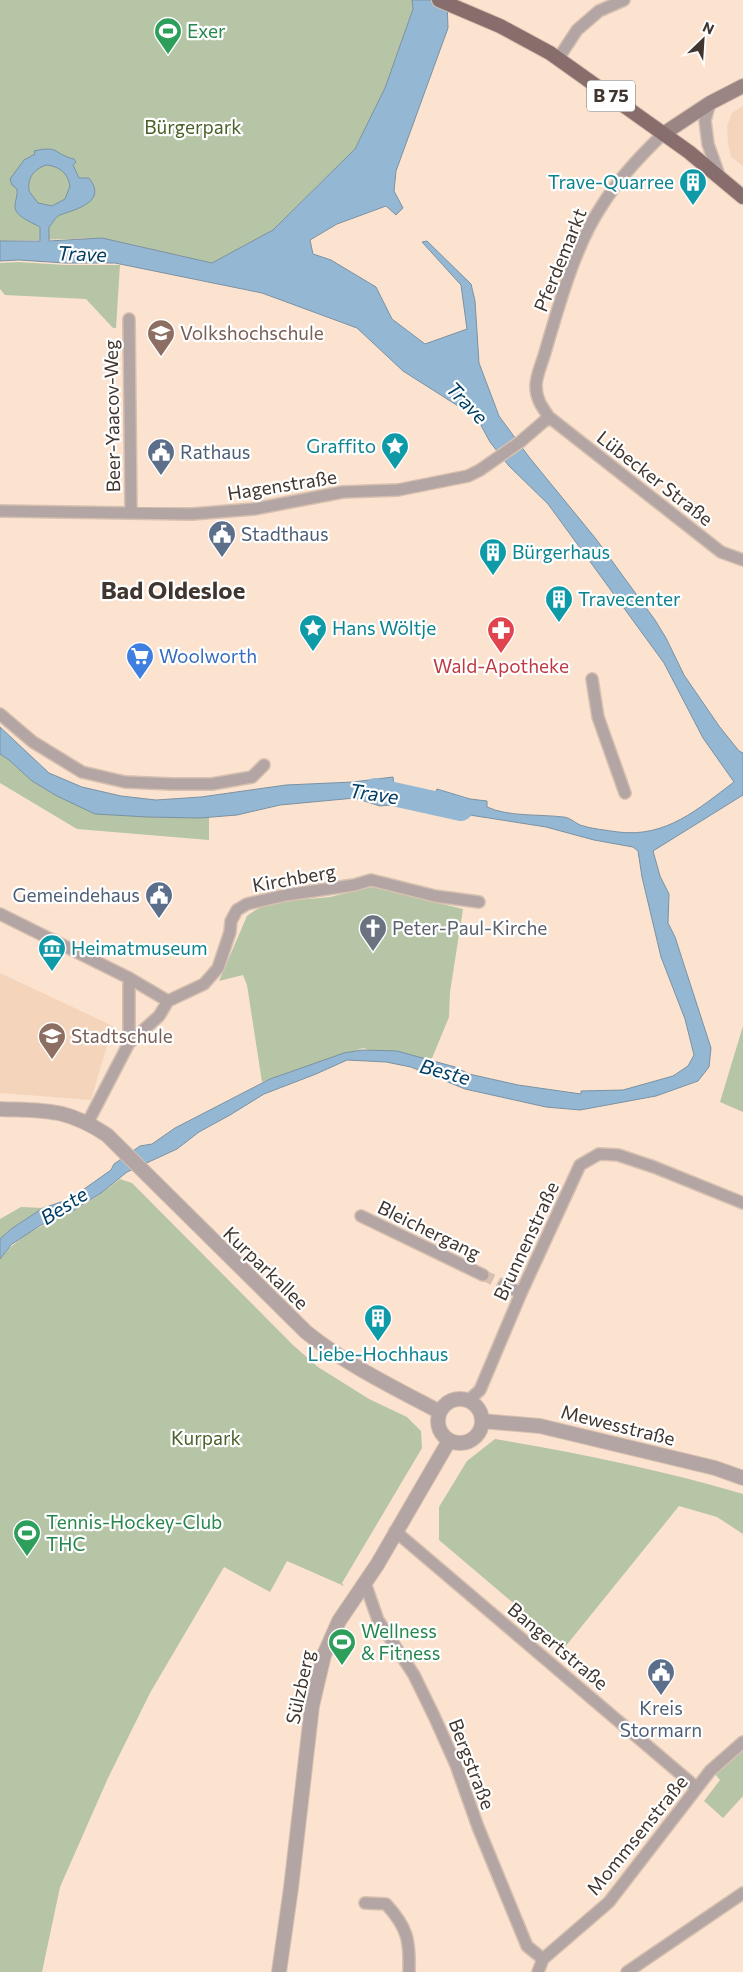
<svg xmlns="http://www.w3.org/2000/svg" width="743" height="1972" viewBox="0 0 743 1972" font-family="Commissioner,sans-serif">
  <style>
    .built { fill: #f4d5bc }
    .green { fill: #b5c5a5 }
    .water { fill: #94b8d4; stroke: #7b91a2; fill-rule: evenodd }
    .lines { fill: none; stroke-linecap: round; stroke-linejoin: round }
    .river { stroke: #94b8d4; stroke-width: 24 }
    .minor-tunnel { stroke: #d6c0af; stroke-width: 11; stroke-dasharray: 11 5.5; stroke-linecap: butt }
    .minor-casing { stroke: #d6c0af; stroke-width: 14 }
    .tertiary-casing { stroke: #d6c0af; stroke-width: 16 }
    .secondary-casing { stroke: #d6c0af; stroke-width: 16 }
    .primary-casing { stroke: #d6c0af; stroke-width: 16 }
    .minor { stroke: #b4a5a5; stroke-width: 11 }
    .tertiary { stroke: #b4a5a5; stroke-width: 14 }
    .secondary { stroke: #9a8584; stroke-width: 14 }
    .primary { stroke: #876e6d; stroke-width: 14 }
    .labels { text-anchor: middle; stroke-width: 4.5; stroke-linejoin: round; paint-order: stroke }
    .shield { fill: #fff; stroke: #79726d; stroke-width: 1 }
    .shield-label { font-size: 18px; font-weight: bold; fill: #40362f }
    .leisure-label { font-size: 19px; fill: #27864d; stroke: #fff; text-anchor: start }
    .park-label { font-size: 19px; fill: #496028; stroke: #fff }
    .culture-label { font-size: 19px; fill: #0d838f; stroke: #fff; text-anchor: start }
    .street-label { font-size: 19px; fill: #40362f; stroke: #fff }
    .education-label { font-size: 19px; fill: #785e54; stroke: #fff; text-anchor: start }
    .service-label { font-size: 19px; fill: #4e5e75; stroke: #fff; text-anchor: start }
    .shop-label { font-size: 19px; fill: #366cbe; stroke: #fff; text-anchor: start }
    .health-label { font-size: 19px; fill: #be3a42; stroke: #fff }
    .worship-label { font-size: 19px; fill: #5b616d; stroke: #fff; text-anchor: start }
    .water-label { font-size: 20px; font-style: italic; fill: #003e63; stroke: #fff }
    .district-label { font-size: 24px; font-weight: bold; fill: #40362f; stroke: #fff }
  </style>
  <rect width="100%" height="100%" fill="#fce3cf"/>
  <path class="built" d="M743,106V166L731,157L728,144L727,126L732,113Z
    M0,973L113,1026L91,1100L0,1093Z"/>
  <path class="green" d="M0,0H412L413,9L385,88L355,149L273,230L212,263L102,238L0,241Z
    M18,262L65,265H120L116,328H113L86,299L5,295L0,289V263Z
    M0,754L9,760L32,781L57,796L148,817H209V840L77,829L0,783Z
    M372,887L463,909L450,992L449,1017L428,1068L363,1048L262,1082L247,985L243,975L219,981L247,916C270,897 302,901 330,897C344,894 358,890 372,887Z
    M743,1026V1112L720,1102Z
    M120,1179L132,1183L293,1345L318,1367L369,1399L407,1417L421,1431L422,1448L342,1583L344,1586L287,1561L270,1592L224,1567L150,1693L108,1778L60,1887L42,1972H0V1259C22,1232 41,1227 71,1212C89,1203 104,1191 120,1179Z
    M21,1207L43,1208L11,1229L0,1239V1219Z
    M495,1439C579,1453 662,1470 743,1494V1534L717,1517L679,1506L565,1647L439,1540V1507L467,1461Z
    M743,1750V1796L723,1818L704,1801L720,1780L715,1774Z"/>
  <path class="water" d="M412,0H447L448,28L396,171L394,191L403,208L396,215L386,206L337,224L310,240L313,254L331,260L376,287L392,319L425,344L467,329L461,285L422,242L427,241L471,284L475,301L479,363L499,416L529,457L596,539L655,620L666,638L684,675L719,726L739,751L743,753V795L653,851L660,876L669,894L668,923L675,937L711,1048L709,1067L698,1081L656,1096L580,1110L546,1107L465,1089L411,1067L386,1062L347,1060L316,1074L264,1094L230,1115L199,1132L177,1149L127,1172L101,1193L71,1212L41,1225L12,1244L0,1259V1239L11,1229L43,1208L70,1199L111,1170L114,1164L140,1146L152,1144L175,1128L270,1079L344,1053L362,1050L397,1051L455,1067L469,1074L518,1085L581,1094V1091L623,1090L673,1076L688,1066L694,1055L685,1019L661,957L642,877L638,851L633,847L594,840L546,827L457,813L429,806L437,789L470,799L487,801V807C509,817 539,814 563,817C569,817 574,822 580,825C591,829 606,830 618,832C666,838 698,809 734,782L703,738L664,663L548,504L509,466L490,442L477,418L403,371L357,328L262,293L115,263H65L19,260L0,261V241H40V227C33,223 14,216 15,206C15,200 18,196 17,189L12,185L10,179L24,160L35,154L34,151C60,145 53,154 74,159L76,162L73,165L79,178H89C108,202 76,209 60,215C55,217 53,223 49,227V241L102,238L212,263L273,230L355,149L385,88L413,9ZM46,165C59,166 68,173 70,186L65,199L52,206L38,203L29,191C27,178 34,169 46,165Z
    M0,727L49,773L82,787L121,796L156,800L201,797L286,785L353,782L393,777L394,788L406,792L403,801L397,799L390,805L380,806L355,798L280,805L237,815L200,818L148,817L95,814L57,796L32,781L9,760L0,754Z"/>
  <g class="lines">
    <path class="river" d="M375,790L461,809"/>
    <path class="minor-tunnel" d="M483,1275L504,1285"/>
    <g class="minor-casing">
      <path id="minor" d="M558,59L577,30L599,11L624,0
        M710,103L705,120L708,144L720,178
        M663,134C640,156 618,179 601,207C575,246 559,305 546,349C543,361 536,375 536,386C536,399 542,407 549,417L721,552L743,560
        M129,319L131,512
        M0,511L192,514L254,509L343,492L398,490L468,476L480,470L520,442L549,417
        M592,679L598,717L625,793
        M0,714L33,742L82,772L125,782L172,784H212L252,777L264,765
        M0,914L129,978L168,1001
        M129,1043V978
        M88,1122L129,1043L159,1016L168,1001L204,984L218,968L230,932L231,921L237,910L247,904L286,895L354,885L371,880L435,896L479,902
        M361,1216L483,1275
        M504,1285L521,1293
        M468,1401L480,1390L521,1293L580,1165L599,1154L618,1155L654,1167L743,1203
        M395,1531L697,1788
        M365,1583L378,1620L414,1675L434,1716L456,1765L478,1827L527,1946L543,1959
        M365,1903L386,1904C408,1928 410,1941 409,1972
        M538,1972L543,1959L609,1902L710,1771L743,1742
        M627,1972L743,1893"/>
    </g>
    <g class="tertiary-casing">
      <path id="tertiary" d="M0,1109C47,1111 66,1108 107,1135L306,1332C347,1365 393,1387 440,1412
        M438 1421a22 22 0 1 1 44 0a22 22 0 1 1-44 0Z
        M482,1421L540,1426L715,1468L743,1478
        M279,1972L291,1888L312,1706L324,1655L339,1621L377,1565L449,1441"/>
    </g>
    <g class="secondary-casing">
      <path id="secondary" d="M663,134L710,103L743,86"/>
    </g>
    <g class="primary-casing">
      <path id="primary" d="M439,0L500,26L550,53L689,152L743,197"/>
    </g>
    <use href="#minor" class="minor"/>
    <use href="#tertiary" class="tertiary"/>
    <use href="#secondary" class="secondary"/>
    <use href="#primary" class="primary"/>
  </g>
  <defs>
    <g id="stadium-pin" transform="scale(1.4375)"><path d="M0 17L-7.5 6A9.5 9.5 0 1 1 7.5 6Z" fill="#2e9e5b" stroke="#fff"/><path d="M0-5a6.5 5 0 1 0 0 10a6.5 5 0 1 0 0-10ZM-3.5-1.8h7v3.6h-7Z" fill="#fff"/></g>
    <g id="building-pin" transform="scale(1.4375)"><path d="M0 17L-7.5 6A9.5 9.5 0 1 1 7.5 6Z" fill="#0f9aa8" stroke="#fff"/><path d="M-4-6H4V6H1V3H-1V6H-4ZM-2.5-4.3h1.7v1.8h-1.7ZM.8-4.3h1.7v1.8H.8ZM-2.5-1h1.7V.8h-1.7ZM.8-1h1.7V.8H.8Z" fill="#fff"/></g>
    <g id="university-pin" transform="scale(1.4375)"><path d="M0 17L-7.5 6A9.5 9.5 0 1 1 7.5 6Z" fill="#8d6e63" stroke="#fff"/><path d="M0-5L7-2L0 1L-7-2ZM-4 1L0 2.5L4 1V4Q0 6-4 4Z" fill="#fff"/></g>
    <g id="sight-pin" transform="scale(1.4375)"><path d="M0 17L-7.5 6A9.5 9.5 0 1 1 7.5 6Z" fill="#0f9aa8" stroke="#fff"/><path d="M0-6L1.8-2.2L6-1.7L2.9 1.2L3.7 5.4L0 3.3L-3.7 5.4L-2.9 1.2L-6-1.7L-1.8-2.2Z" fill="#fff"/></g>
    <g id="civic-pin" transform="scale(1.4375)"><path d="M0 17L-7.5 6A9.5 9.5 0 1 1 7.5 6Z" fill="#5c6f8a" stroke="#fff"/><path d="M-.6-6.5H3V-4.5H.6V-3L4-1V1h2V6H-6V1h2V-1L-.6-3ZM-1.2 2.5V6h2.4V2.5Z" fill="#fff"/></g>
    <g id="pharmacy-pin" transform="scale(1.4375)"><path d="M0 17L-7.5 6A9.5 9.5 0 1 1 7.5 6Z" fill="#e0444e" stroke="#fff"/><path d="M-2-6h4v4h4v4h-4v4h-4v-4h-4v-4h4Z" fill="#fff"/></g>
    <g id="supermarket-pin" transform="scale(1.4375)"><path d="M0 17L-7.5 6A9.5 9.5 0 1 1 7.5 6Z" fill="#3f7fe0" stroke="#fff"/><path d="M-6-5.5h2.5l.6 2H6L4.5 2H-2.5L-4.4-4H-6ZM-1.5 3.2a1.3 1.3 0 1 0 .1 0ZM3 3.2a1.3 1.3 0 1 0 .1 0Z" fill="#fff"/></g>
    <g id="church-pin" transform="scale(1.4375)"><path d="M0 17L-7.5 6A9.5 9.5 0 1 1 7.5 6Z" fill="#6b7280" stroke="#fff"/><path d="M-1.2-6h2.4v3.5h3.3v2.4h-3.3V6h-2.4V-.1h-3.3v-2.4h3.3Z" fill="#fff"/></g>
    <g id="museum-pin" transform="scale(1.4375)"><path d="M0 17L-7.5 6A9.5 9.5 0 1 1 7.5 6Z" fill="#0f9aa8" stroke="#fff"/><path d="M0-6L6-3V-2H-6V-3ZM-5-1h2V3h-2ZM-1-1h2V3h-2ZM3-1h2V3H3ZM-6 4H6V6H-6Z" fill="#fff"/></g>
    <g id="school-pin" transform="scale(1.4375)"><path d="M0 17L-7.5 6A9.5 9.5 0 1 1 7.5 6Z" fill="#8d6e63" stroke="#fff"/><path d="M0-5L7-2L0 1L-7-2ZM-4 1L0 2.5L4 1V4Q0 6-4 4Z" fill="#fff"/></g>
  </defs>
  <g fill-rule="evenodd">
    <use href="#stadium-pin" x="168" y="31"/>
    <use href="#building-pin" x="693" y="182"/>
    <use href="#university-pin" x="161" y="333"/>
    <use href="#sight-pin" x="395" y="446"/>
    <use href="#civic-pin" x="161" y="452"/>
    <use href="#civic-pin" x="222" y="534"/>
    <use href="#building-pin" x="493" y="552"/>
    <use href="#building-pin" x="559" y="599"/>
    <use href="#sight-pin" x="313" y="628"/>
    <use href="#pharmacy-pin" x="501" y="630"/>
    <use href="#supermarket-pin" x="140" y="656"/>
    <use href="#civic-pin" x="159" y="895"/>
    <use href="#church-pin" x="373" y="928"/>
    <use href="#museum-pin" x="52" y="948"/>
    <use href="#school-pin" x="52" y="1036"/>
    <use href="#building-pin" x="378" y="1318"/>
    <use href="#stadium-pin" x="27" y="1533"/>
    <use href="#stadium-pin" x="342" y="1642"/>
    <use href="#civic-pin" x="661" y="1672"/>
  </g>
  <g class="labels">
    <rect class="shield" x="587" y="80.5" width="48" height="31" rx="4"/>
    <g class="shield-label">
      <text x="611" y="102">B 75</text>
    </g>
    <g class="leisure-label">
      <text x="187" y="38">Exer</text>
      <text x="46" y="1529">Tennis-Hockey-Club<tspan x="46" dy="22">THC</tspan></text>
      <text x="361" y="1638">Wellness<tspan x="361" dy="22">&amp; Fitness</tspan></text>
    </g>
    <g class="park-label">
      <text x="193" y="134">Bürgerpark</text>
      <text x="206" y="1445">Kurpark</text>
    </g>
    <g class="culture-label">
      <text x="674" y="189" text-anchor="end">Trave-Quarree</text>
      <text x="376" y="453" text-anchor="end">Graffito</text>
      <text x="512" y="559">Bürgerhaus</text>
      <text x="578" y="606">Travecenter</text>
      <text x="332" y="635">Hans Wöltje</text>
      <text x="71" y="955">Heimatmuseum</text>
      <text x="378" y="1361" text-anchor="middle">Liebe-Hochhaus</text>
    </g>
    <g class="street-label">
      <text transform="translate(560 260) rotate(-68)" y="7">Pferdemarkt</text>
      <text transform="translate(112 416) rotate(-91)" y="7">Beer-Yaacov-Weg</text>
      <text transform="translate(655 478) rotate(38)" y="7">Lübecker Straße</text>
      <text transform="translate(282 485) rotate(-9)" y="7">Hagenstraße</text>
      <text transform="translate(294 878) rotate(-10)" y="7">Kirchberg</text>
      <text transform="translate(429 1230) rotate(26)" y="7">Bleichergang</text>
      <text transform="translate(526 1241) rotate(-65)" y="7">Brunnenstraße</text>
      <text transform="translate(266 1268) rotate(44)" y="7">Kurparkallee</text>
      <text transform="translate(618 1425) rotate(14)" y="7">Mewesstraße</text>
      <text transform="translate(558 1646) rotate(40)" y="7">Bangertstraße</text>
      <text transform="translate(300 1687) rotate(-78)" y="7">Sülzberg</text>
      <text transform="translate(472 1764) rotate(69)" y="7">Bergstraße</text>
      <text transform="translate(637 1835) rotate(-51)" y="7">Mommsenstraße</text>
    </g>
    <g class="education-label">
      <text x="180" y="340">Volkshochschule</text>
      <text x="71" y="1043">Stadtschule</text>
    </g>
    <g class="service-label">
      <text x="180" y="459">Rathaus</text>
      <text x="241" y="541">Stadthaus</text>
      <text x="140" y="902" text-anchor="end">Gemeindehaus</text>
      <text x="661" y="1715" text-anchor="middle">Kreis<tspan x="661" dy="22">Stormarn</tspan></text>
    </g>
    <g class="shop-label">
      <text x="159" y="663">Woolworth</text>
    </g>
    <g class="health-label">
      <text x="501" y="673">Wald-Apotheke</text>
    </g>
    <g class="worship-label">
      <text x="392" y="935">Peter-Paul-Kirche</text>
    </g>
    <g class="water-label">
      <text transform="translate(82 254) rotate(2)" y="7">Trave</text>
      <text transform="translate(467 403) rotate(46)" y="7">Trave</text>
      <text transform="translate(374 794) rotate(8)" y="7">Trave</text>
      <text transform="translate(445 1072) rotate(15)" y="7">Beste</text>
      <text transform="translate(64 1206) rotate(-33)" y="7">Beste</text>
    </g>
    <g class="district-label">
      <text x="173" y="599">Bad Oldesloe</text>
    </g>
  </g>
  <g transform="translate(703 40) rotate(25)" stroke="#ffffff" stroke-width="4" paint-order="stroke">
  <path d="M0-4L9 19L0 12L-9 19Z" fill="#40362f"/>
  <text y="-8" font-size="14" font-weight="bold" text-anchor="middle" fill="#40362f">N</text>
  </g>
</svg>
